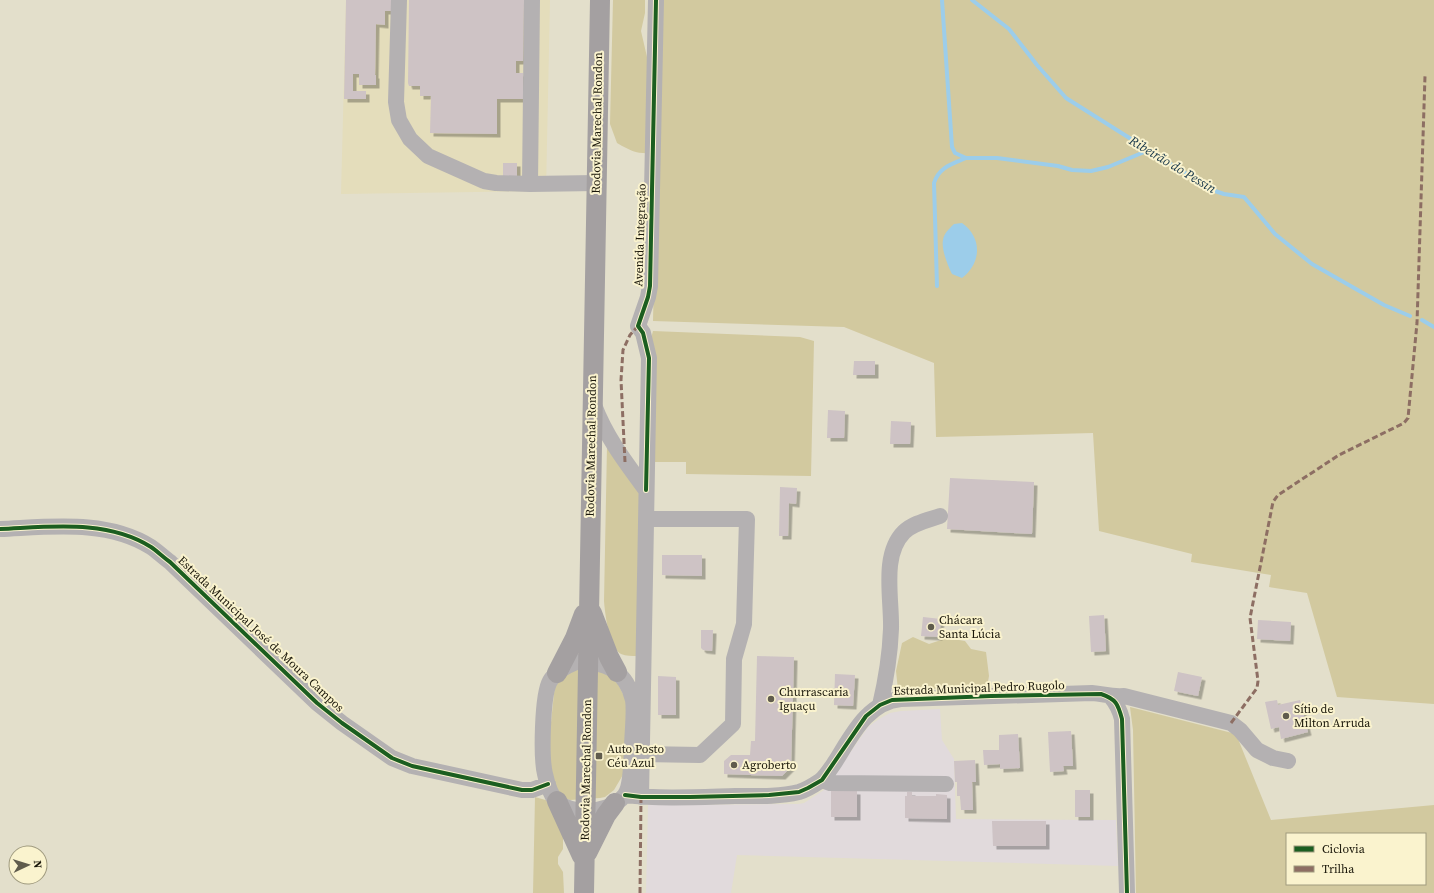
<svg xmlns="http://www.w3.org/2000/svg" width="1434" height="893" viewBox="0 0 1434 893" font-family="'Source Serif 4',serif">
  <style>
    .commercial { fill: #e1dadc }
    .built { fill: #e4ddbb }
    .green { fill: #d2c99f; fill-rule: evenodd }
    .water { fill: #9ccdea }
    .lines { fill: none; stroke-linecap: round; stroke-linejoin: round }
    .stream { stroke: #9ccdea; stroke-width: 4 }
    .building { fill: #cec3c5; filter: url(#shadow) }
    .minor { stroke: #b4b1b2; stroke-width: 16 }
    .major { stroke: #a4a0a1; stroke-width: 20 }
    .quiet { stroke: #8d6e63; stroke-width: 3; stroke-dasharray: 6 3; stroke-linecap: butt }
    .cycleway-casing { stroke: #faf3ce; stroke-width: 6 }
    .cycleway { stroke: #1b5e20; stroke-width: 4 }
    .poi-dot { fill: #605c4d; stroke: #faf3ce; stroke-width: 1.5 }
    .labels { text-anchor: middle; stroke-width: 4; stroke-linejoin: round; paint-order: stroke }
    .street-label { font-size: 12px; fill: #191609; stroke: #faf3ce }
    .poi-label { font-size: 12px; fill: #191609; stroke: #faf3ce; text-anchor: start }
    .water-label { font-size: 13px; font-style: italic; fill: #133347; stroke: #faf3ce }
  </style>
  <defs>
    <filter id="shadow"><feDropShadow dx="3.5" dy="3.5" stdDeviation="0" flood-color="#0004"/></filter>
  </defs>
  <rect width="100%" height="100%" fill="#e3dfcb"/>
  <path class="commercial" d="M940,709L942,740L954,759L956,819L1116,820L1118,866L737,855L731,893H646L648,805L798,804L804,803L824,790L868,727L879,719L890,713L901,711Z"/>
  <path class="built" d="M346,0H550L546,191L341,194Z"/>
  <path class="green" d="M613,0H645V13L641,31L647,57L658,60L660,0H1434V704L1337,697L1307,593L1269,587L1271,575L1191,562L1192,554L1099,531L1093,433L936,437L934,363L844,327L653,321L657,151L655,153C636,154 633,152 617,143L610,124Z
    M653,331L800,337L814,341L811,476L686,474V462H652L650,342Z
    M607,446L640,492L637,656C632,656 626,656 621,654C609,647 605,614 604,601Z
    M913,637L929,644L947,638L965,641L971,649L986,652L989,676L987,687L898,690L896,671L902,643Z
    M572,670H602L616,680L627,702L624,773L614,790L605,797L600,798L570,800L564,798L554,788L547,761L555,684Z
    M1130,707L1236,734L1271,820L1434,805V893H1136L1133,730ZM1287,834H1425V884H1287Z
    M535,797L549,801L563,829V849L558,857V864L563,872L564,893H533Z"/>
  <path class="water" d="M962,223C982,237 982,263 962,278L952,274C948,266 941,249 943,240C944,233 949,229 954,224Z"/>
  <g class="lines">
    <path class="stream" d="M942,0L952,147L955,153L966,158H997L1058,166L1072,170L1091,171L1108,167L1149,150
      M972,0L1009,29L1037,65L1066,98L1212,190L1224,194L1244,197L1275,234L1312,264L1384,305L1410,316
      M937,286L934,183C939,167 952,164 966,158
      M1422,320L1434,327"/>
  </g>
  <path class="building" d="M346,0H396L395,11H385V25L376,24L375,75H376V85H359V74H353V91H366V99H344Z
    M409,0H524L523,61H516V73H523V93H525V99H497V134L430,133L431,96H420V86H409L408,83Z
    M503,163H517V178H503Z
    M854,361H875V375H853Z
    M828,410L845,411L844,438H827Z
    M891,421L911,422L910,444H890Z
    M950,478L1034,482L1032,534L947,529Z
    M780,487L797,488L796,504L789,503L788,536H779Z
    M662,555H702V576L662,575Z
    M1104,615L1106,651L1091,652L1089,616Z
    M923,617L941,619L939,637L921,636Z
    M1258,620L1291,622L1290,641L1257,639Z
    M701,630H713L712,651L703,650L701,648Z
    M757,656L794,657L791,767L782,776L724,774V761L731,755H750L751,741H755Z
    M1178,672L1202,677L1198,696L1174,691Z
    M835,674L855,675L853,706L834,705Z
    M658,676L676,677V715H658Z
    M1277,700L1278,705L1300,700L1308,732L1281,739L1279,727L1271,729L1265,702Z
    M1071,731L1073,766H1063L1064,771L1050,772L1048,732Z
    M1018,734L1020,768L1000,769V764L984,765L983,750H999V735Z
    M975,760L976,782H972L973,810H961L960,796H957V782H955L954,761Z
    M831,790L857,791V817H831Z
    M1075,790H1090V817H1075Z
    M907,792H912V796H936V794L947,795V819L905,818V796H907Z
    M992,821H1046V846H993Z"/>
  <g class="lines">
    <path class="minor" d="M399,0L396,102L399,120L410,139L428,156L484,181L496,183L530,184L596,183
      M530,184L532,0
      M594,405C606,437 626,463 646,490
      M0,529C49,527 107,519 151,547C157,551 163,557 170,562L317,703L342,723L392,758L412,766L522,790H532L548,784
      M576,662C605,661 626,670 633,700C635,711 632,736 632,748C631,760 632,787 624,796C616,806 599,811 586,811C576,811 565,808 557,802C551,796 547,783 545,774C541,758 542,695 550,681C556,671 566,666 576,662Z
      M1111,697C1117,704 1120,711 1122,719L1127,893
      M880,705C886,680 890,655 891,629C892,599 881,555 904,532C913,523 928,520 940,516
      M642,754L700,755L733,724L734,659L744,624L747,519H646
      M822,780L830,783L946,784
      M625,795C661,799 698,797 735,796C756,796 778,797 799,792C806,790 814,785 820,781C826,776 831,768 835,762C851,737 867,702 901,699L1092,693C1105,694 1110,697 1124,696L1231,723L1240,730L1257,750L1273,758L1288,761
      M641,797L649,358L643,333L638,326L648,297L650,286L656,0"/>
    <path class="major" d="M592,613L609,657L617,672
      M557,673L575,638L584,614
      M557,801L582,856
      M587,853L606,815L615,803
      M584,893L600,0"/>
    <path class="quiet" d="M625,462L621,380L623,350L630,335L638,326
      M1231,723L1257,688L1258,681L1250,618L1273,502L1278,495L1339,455L1404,423L1408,418L1417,323L1425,76
      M640,893L641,797"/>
    <g class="cycleway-casing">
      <path id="cycleway" d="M646,490L649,358L643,333L638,326L648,297L650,286L656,0
        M0,529C49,527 107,519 151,547C157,551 163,557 170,562L317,703L342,723L392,758L412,766L522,790H532L548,784
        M625,795L641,797H690L769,795L799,792L808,788L822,780L866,716L880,705L892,700L991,696L1101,694C1116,699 1118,704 1122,719L1127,893"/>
    </g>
    <use href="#cycleway" class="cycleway"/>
  </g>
  <g class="poi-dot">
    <circle cx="931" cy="627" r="4"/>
    <circle cx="771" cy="699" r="4"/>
    <circle cx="1286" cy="716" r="4"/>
    <rect x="595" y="752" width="8" height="8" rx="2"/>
    <circle cx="734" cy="765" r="4"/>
  </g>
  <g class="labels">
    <g class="street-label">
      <text transform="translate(597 123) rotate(-89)" y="4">Rodovia Marechal Rondon</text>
      <text transform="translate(640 235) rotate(-88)" y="4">Avenida Integração</text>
      <text transform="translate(591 446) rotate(-89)" y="4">Rodovia Marechal Rondon</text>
      <text transform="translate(261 634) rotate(43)" y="4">Estrada Municipal José de Moura Campos</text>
      <text transform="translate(979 688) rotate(-2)" y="4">Estrada Municipal Pedro Rugolo</text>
      <text transform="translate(586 770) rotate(-89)" y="4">Rodovia Marechal Rondon</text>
    </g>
    <g class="poi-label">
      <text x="939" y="624">Chácara<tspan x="939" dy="14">Santa Lúcia</tspan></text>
      <text x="779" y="696">Churrascaria<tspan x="779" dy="14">Iguaçu</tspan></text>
      <text x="1294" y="713">Sítio de<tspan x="1294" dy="14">Milton Arruda</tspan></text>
      <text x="607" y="753">Auto Posto<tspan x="607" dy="14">Céu Azul</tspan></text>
      <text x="742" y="769">Agroberto</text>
    </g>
    <g class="water-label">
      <text transform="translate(1173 164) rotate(31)" y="5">Ribeirão do Pessin</text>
    </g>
  </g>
  <rect x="1286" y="833" width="140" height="52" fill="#faf3ce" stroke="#a09b7f"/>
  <rect x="1294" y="846" width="20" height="6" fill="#1b5e20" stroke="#a09b7f"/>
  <text x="1322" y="853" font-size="12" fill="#191609">Ciclovia</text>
  <rect x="1294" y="866" width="20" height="6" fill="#8d6e63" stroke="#a09b7f"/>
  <text x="1322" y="873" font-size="12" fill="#191609">Trilha</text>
  <g transform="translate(28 865) rotate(86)"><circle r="19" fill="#faf3ce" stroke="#a09b7f"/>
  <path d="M0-3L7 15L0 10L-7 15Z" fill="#605c4d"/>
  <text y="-6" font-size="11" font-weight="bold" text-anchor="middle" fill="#191609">N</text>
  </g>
</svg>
